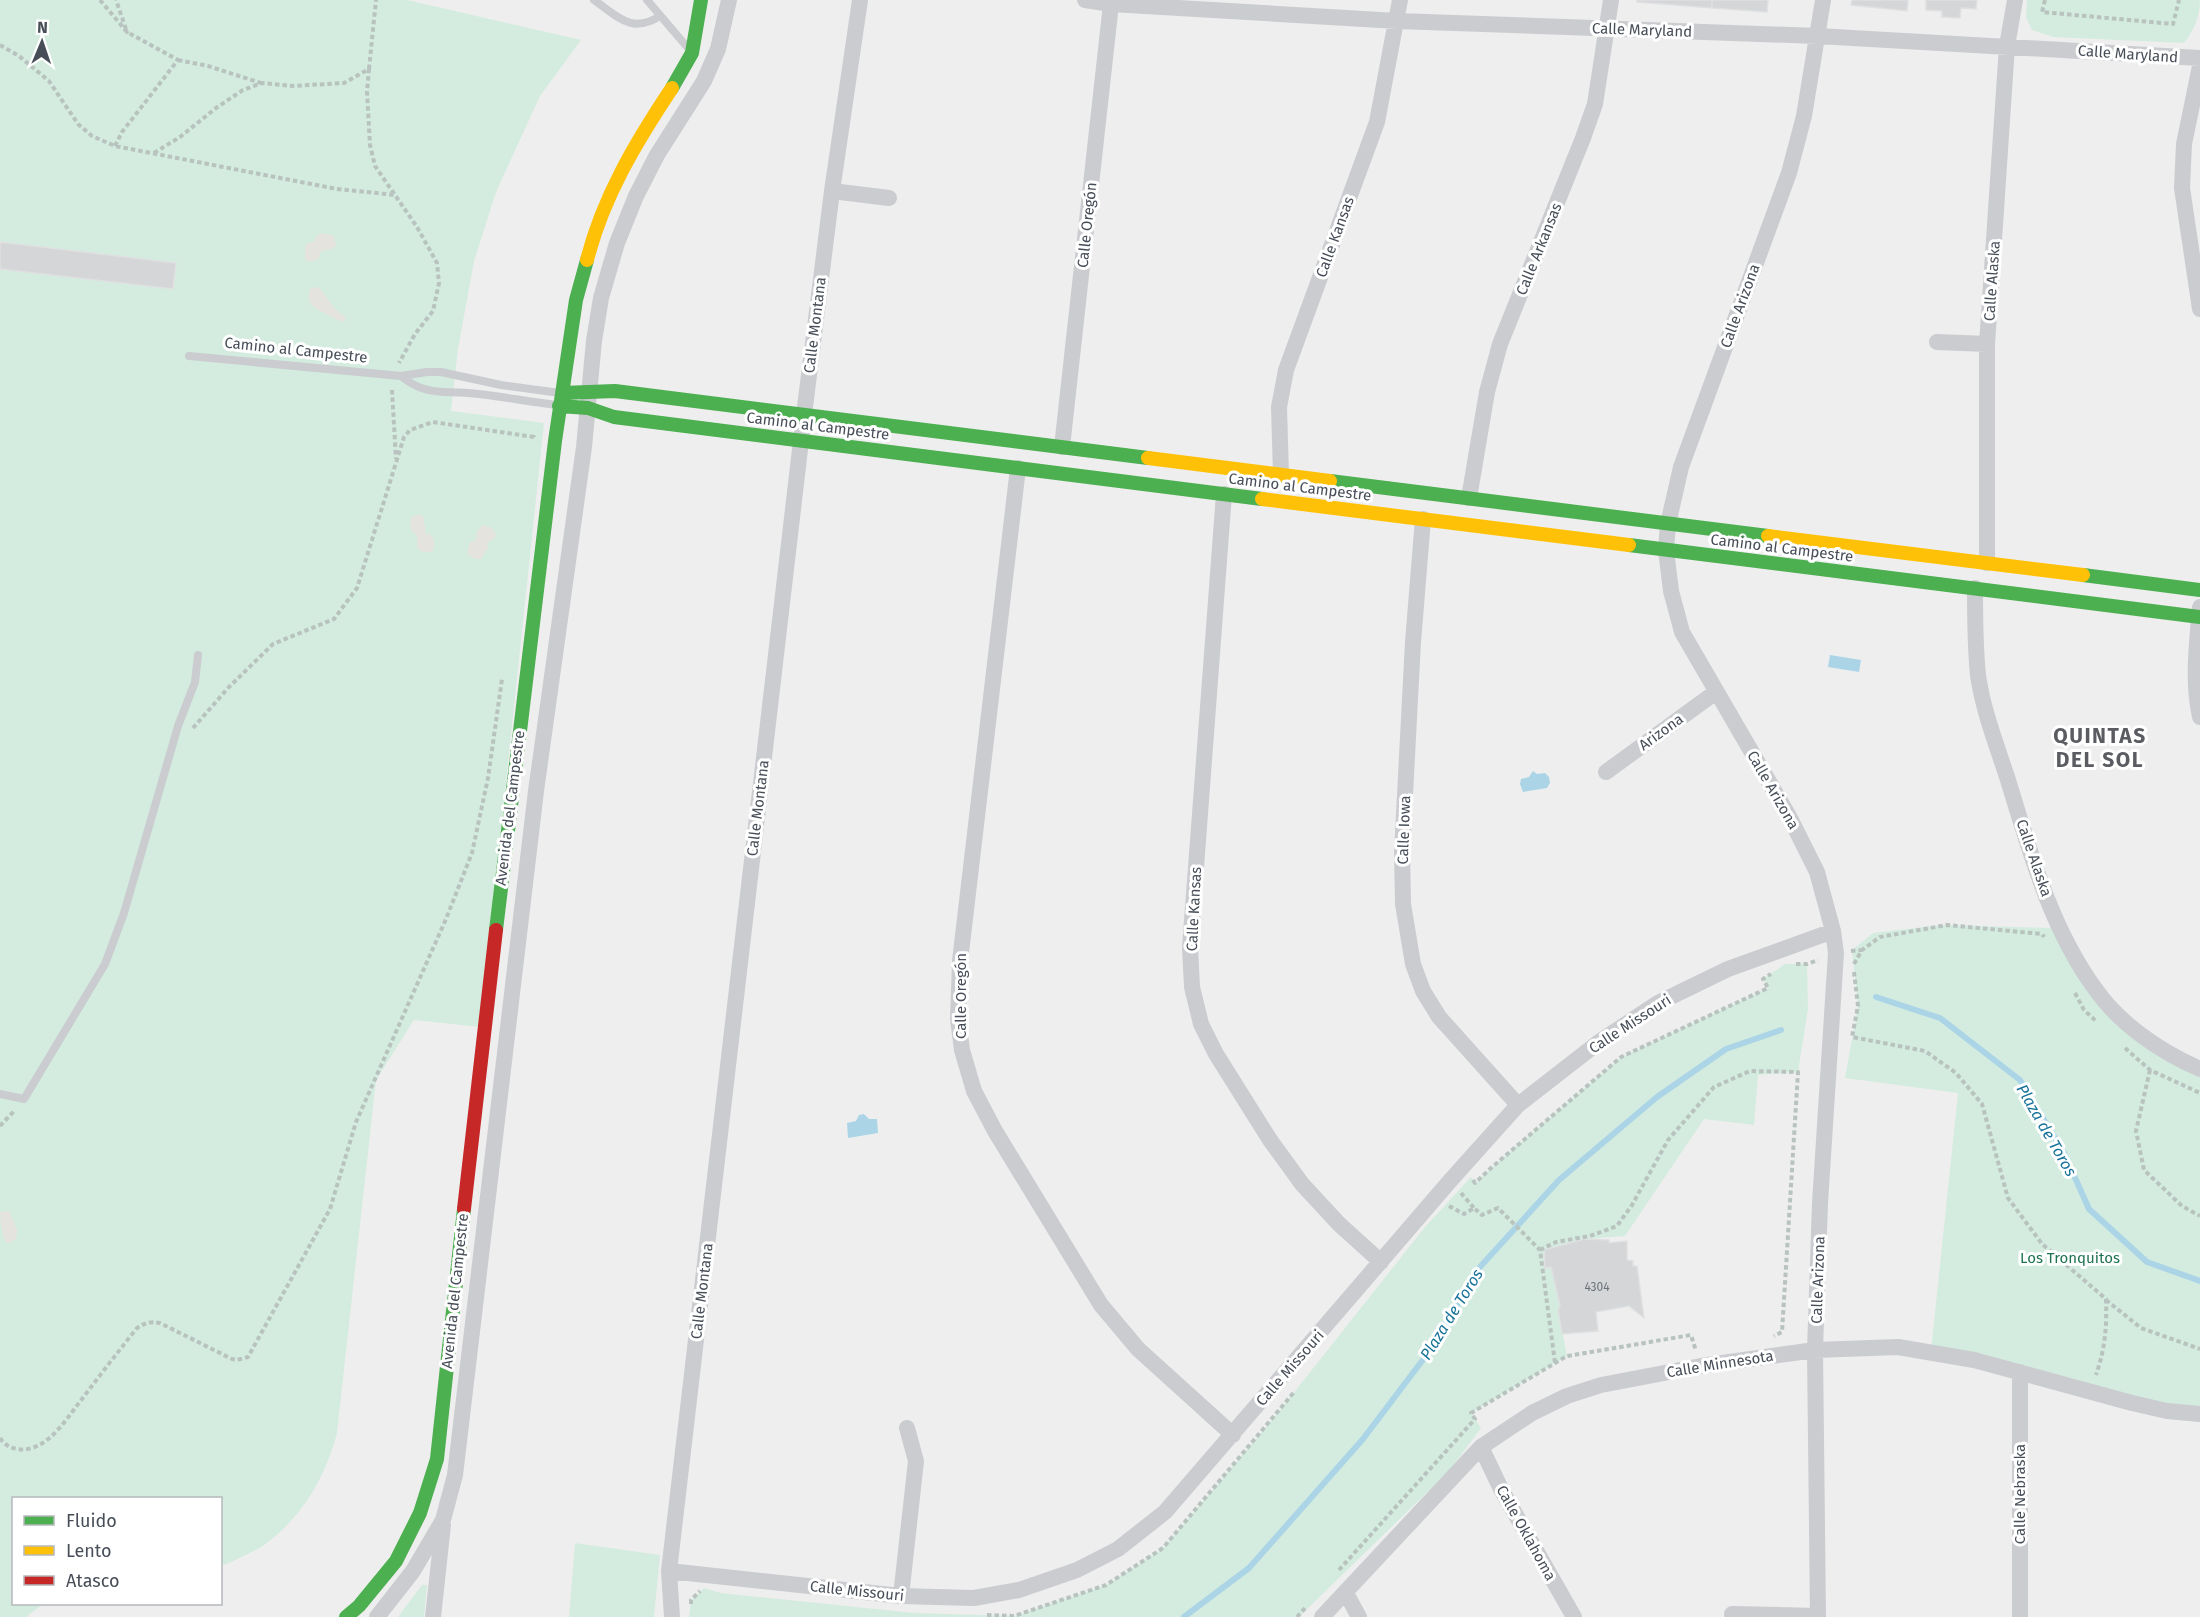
<svg xmlns="http://www.w3.org/2000/svg" width="2200" height="1617" viewBox="0 0 2200 1617" font-family="'Fira Sans',sans-serif">
  <style>
    .green { fill: #d4ecdf }
    .sand { fill: #e5e3dd }
    .water { fill: #abd5e6 }
    .lines { fill: none; stroke-linecap: round; stroke-linejoin: round }
    .stream { stroke: #abd5e6; stroke-width: 6 }
    .building { fill: #d5d6d8; stroke: #dfe0e1; stroke-width: 1.5 }
    .path { stroke: #b8c3c0; stroke-width: 4; stroke-dasharray: 4.5 3; stroke-linecap: butt }
    .lane { stroke: #cacccf; stroke-width: 8 }
    .street { stroke: #cacccf; stroke-width: 16 }
    .fast { stroke: #4caf50; stroke-width: 14 }
    .slow { stroke: #ffc107; stroke-width: 14 }
    .jam { stroke: #c62828; stroke-width: 14 }
    .labels { text-anchor: middle; stroke-width: 6; stroke-linejoin: round; paint-order: stroke }
    .number-label { font-size: 12px; fill: #6c7279 }
    .street-label { font-size: 15px; fill: #474e58; stroke: #fff }
    .park-label { font-size: 15px; fill: #1e7350; stroke: #fff }
    .water-label { font-size: 16px; font-style: italic; fill: #18739a; stroke: #fff }
    .district-label { font-size: 21px; font-weight: bold; letter-spacing: 1.5px; fill: #5a5c61; stroke: #fff }
  </style>
  <rect width="100%" height="100%" fill="#eee"/>
  <path class="green" d="M0,0H407L581,40L540,96L496,192L474,261L458,349L451,411L544,423L480,1027L414,1020L376,1080L337,1433C325,1477 305,1513 268,1542C257,1551 240,1557 227,1564L221,1565L220,1498H14V1604H43L26,1617H0Z
    M2027,0H2200C2200,16 2194,31 2184,43L2053,37L2032,30L2026,17Z
    M1941,925L2055,928L2138,1037L2200,1073V1417L1931,1351L1958,1093L1845,1078L1858,1006L1852,950L1873,933Z
    M1785,964H1807L1808,1009L1798,1072L1758,1075L1754,1125L1704,1119L1625,1236L1584,1239L1544,1250L1545,1267H1551L1560,1306L1558,1310L1567,1356L1471,1413L1481,1428L1449,1471L1299,1617H689L691,1600L704,1588L721,1593L914,1613L1014,1616L1106,1585L1163,1548L1273,1419L1425,1227L1471,1177L1476,1183L1491,1168L1621,1057L1768,988L1763,979Z
    M575,1543L660,1555L654,1617H569Z
    M422,1585H427L424,1617H398Z"/>
  <path class="sand" d="M322,233L334,236L336,245L334,248L320,252L319,259L309,262L305,260V245L314,241L317,236Z
    M319,287L334,308L346,318L345,321C337,322 333,317 326,314C315,308 303,303 311,288Z
    M419,515L423,516L426,534H430C435,540 436,544 432,552H423L417,548V536L411,530L410,520L413,516Z
    M482,525L492,528L496,534L494,539L487,543L488,548L481,559H475L468,555V549L470,542L476,540L477,532Z
    M9,1211L17,1230L16,1239L10,1243H6C2,1233 0,1223 0,1212Z"/>
  <path class="water" d="M1830,655L1861,660L1859,672L1828,667Z
    M1533,771L1537,774L1545,773L1549,777L1550,783L1547,788L1523,792L1520,784L1521,779L1529,777Z
    M864,1114L869,1119H877L878,1133L848,1138L847,1123L856,1121L859,1115Z"/>
  <g class="lines">
    <path class="stream" d="M1876,997L1940,1018L2020,1080L2064,1153L2089,1209L2147,1262L2200,1281
      M1184,1617L1249,1568L1363,1439L1428,1353L1480,1267L1559,1180L1657,1097L1726,1049L1781,1030"/>
  </g>
  <path class="building" d="M1637,0H1712V8L1637,2Z
    M1712,0H1768L1767,12L1712,8Z
    M1852,0H1908L1907,11L1851,5Z
    M1926,0H1977L1976,9L1961,8L1960,18L1942,17V11L1926,10Z
    M0,242L176,263L173,289L0,269Z
    M1584,1239L1609,1240V1243L1627,1241V1260L1633,1261V1266H1637L1644,1318L1629,1306L1596,1312L1598,1331L1562,1334L1558,1310L1560,1306L1551,1267L1545,1268L1544,1250Z"/>
  <g class="lines">
    <path class="path" d="M100,0L127,32L116,0
      M2045,0L2042,12L2173,24L2179,0
      M0,45L19,56L49,81L78,124L92,136L115,146L337,189L395,195
      M178,60L208,66L261,83
      M369,69L376,0
      M115,146L122,132L178,60L127,32
      M154,153L180,137L216,108L243,90L262,83L292,86L344,83L369,69L367,92L370,145L375,166L417,227L437,263L439,283L433,311L415,334L399,363
      M392,390L396,459
      M193,728L229,687L273,644L334,619L357,588L404,437L410,430L433,422L534,437V440
      M1851,951L1862,950
      M1796,964H1807L1818,960
      M1854,964L1862,950L1880,937L1947,925L2042,934L2044,937
      M1854,972L1858,1006L1852,1037L1925,1051L1956,1073L1982,1104L2008,1198L2042,1244L2106,1299C2107,1327 2105,1349 2096,1375
      M2075,993L2084,1010L2097,1022
      M2125,1048L2150,1070L2200,1093
      M2150,1070L2136,1131L2144,1170L2182,1206L2200,1216
      M0,1126L14,1111
      M1473,1180L1475,1183L1491,1168L1621,1057L1768,988L1763,979L1771,974
      M1461,1193L1474,1208
      M1449,1206L1464,1214L1474,1208L1482,1215L1498,1208L1540,1250L1555,1363
      M1540,1250L1556,1242L1590,1236L1617,1226L1632,1205L1668,1140L1714,1087L1750,1071L1798,1072L1782,1332L1774,1336
      M2106,1300L2141,1328L2200,1349
      M0,1438C9,1452 28,1452 41,1444C58,1434 70,1414 82,1399C100,1375 118,1352 137,1328C145,1323 150,1321 160,1323L232,1359L237,1360L248,1357L330,1209L356,1122L446,919L472,853L488,778L502,679
      M1339,1570L1475,1419L1471,1413L1567,1356L1691,1335L1696,1351
      M691,1604V1600L700,1591
      M987,1615L1014,1616L1106,1585L1163,1548L1295,1391
      M1297,1617L1306,1607"/>
    <path class="lane" d="M594,0C618,17 632,34 660,16
      M647,0L688,48
      M189,356L401,376L427,372H441L501,385L560,393
      M401,376C424,395 440,391 468,393C497,395 527,402 557,405
      M0,1094L24,1099L105,964L124,913L178,726L195,682L198,655"/>
    <path class="street" d="M1085,0L1111,4L1397,21L1818,36L2200,58
      M2200,66L2184,144L2182,188L2200,309
      M832,191L889,198
      M1937,342L1987,344
      M1062,447L1111,4
      M1018,468L960,961L958,1019L962,1050L974,1091L995,1131L1101,1305L1138,1349L1233,1435
      M1281,475L1279,407L1286,370L1377,122L1400,0
      M1224,494L1190,947L1192,987L1201,1024L1216,1054L1270,1140L1302,1184L1339,1224L1381,1262
      M1469,498L1487,392L1500,344L1583,138L1595,104L1611,0
      M1423,519L1413,642L1402,852L1403,904L1413,964L1423,991L1439,1017L1518,1105
      M1987,563V344L2007,46L2015,0
      M1975,588C1975,618 1975,646 1978,675C1983,711 1997,746 2008,780C2030,852 2051,929 2096,990C2121,1025 2161,1052 2200,1069
      M2200,607C2197,644 2192,681 2200,717
      M1606,772L1716,692
      M1481,1447L1501,1489L1574,1617
      M669,1571L901,1596L974,1598L1019,1590L1077,1570L1118,1549L1165,1512L1449,1182L1518,1105L1599,1042L1658,1003L1728,969L1833,931
      M1346,1593L1359,1617
      M901,1596L916,1461L907,1428
      M1732,1614L1818,1616
      M377,1617L413,1571L443,1520L455,1475L536,791L584,447L594,341L601,298L617,243L636,196L657,155L704,81L718,49L729,0
      M433,1617L443,1525
      M672,1617L669,1571L804,415L832,191L860,0
      M1322,1617L1481,1447L1532,1413L1567,1396L1601,1385L1701,1366L1815,1350L1898,1347L1974,1360L2132,1403L2167,1411L2200,1414
      M1818,1617L1815,1350L1820,1203L1836,953L1833,931L1817,872L1790,818L1682,632L1671,591L1666,550L1668,524L1681,467L1789,173L1804,116L1823,0
      M2020,1617V1372"/>
    <path class="fast" d="M672,88L692,53L701,0
      M562,393L615,391L1148,458
      M559,406L588,408L614,417L1262,499
      M1330,481L1768,536
      M1629,545L2200,617
      M2083,575L2200,590
      M496,930L555,441L576,300L587,260
      M346,1617L359,1606L396,1561L420,1513L437,1459L464,1209"/>
    <path class="slow" d="M587,260C603,197 636,142 672,88
      M1148,458L1330,481
      M1262,499L1629,545
      M1768,536L2083,575"/>
    <path class="jam" d="M464,1209L496,930"/>
  </g>
  <g class="labels">
    <g class="number-label">
      <text x="1597" y="1291">4304</text>
    </g>
    <g class="street-label">
      <text transform="translate(1642 30) rotate(2)" y="5">Calle Maryland</text>
      <text transform="translate(2128 54) rotate(4)" y="5">Calle Maryland</text>
      <text transform="translate(1087 225) rotate(-84)" y="5">Calle Oregón</text>
      <text transform="translate(1335 237) rotate(-70)" y="5">Calle Kansas</text>
      <text transform="translate(1539 249) rotate(-68)" y="5">Calle Arkansas</text>
      <text transform="translate(1992 281) rotate(-86)" y="5">Calle Alaska</text>
      <text transform="translate(1740 306) rotate(-70)" y="5">Calle Arizona</text>
      <text transform="translate(815 325) rotate(-83)" y="5">Calle Montana</text>
      <text transform="translate(296 350) rotate(6)" y="5">Camino al Campestre</text>
      <text transform="translate(818 426) rotate(7)" y="5">Camino al Campestre</text>
      <text transform="translate(1300 487) rotate(7)" y="5">Camino al Campestre</text>
      <text transform="translate(1782 548) rotate(7)" y="5">Camino al Campestre</text>
      <text transform="translate(1661 732) rotate(-36)" y="5">Arizona</text>
      <text transform="translate(1773 790) rotate(60)" y="5">Calle Arizona</text>
      <text transform="translate(510 808) rotate(-83)" y="5">Avenida del Campestre</text>
      <text transform="translate(758 808) rotate(-83)" y="5">Calle Montana</text>
      <text transform="translate(1404 830) rotate(-88)" y="5">Calle Iowa</text>
      <text transform="translate(2034 858) rotate(71)" y="5">Calle Alaska</text>
      <text transform="translate(1194 909) rotate(-87)" y="5">Calle Kansas</text>
      <text transform="translate(961 996) rotate(-90)" y="5">Calle Oregón</text>
      <text transform="translate(1630 1024) rotate(-33)" y="5">Calle Missouri</text>
      <text transform="translate(1818 1280) rotate(-88)" y="5">Calle Arizona</text>
      <text transform="translate(455 1291) rotate(-84)" y="5">Avenida del Campestre</text>
      <text transform="translate(702 1291) rotate(-83)" y="5">Calle Montana</text>
      <text transform="translate(1720 1364) rotate(-9)" y="5">Calle Minnesota</text>
      <text transform="translate(1290 1368) rotate(-49)" y="5">Calle Missouri</text>
      <text transform="translate(2020 1494) rotate(-90)" y="5">Calle Nebraska</text>
      <text transform="translate(1526 1533) rotate(61)" y="5">Calle Oklahoma</text>
      <text transform="translate(857 1591) rotate(6)" y="5">Calle Missouri</text>
    </g>
    <g class="park-label">
      <text x="2070" y="1263">Los Tronquitos</text>
    </g>
    <g class="water-label">
      <text transform="translate(2047 1130) rotate(60)" y="6">Plaza de Toros</text>
      <text transform="translate(1451 1314) rotate(-58)" y="6">Plaza de Toros</text>
    </g>
    <g class="district-label">
      <text x="2100" y="743">QUINTAS<tspan x="2100" dy="24">DEL SOL</tspan></text>
    </g>
  </g>
  <rect x="12" y="1497" width="210" height="108" fill="#ffffff" stroke="#b5b8bc" stroke-width="1.5"/>
  <rect x="24" y="1516" width="30" height="9" fill="#4caf50" stroke="#b5b8bc" stroke-width="1.5"/>
  <text x="66" y="1527" font-size="18" fill="#474e58">Fluido</text>
  <rect x="24" y="1546" width="30" height="9" fill="#ffc107" stroke="#b5b8bc" stroke-width="1.5"/>
  <text x="66" y="1557" font-size="18" fill="#474e58">Lento</text>
  <rect x="24" y="1576" width="30" height="9" fill="#c62828" stroke="#b5b8bc" stroke-width="1.5"/>
  <text x="66" y="1587" font-size="18" fill="#474e58">Atasco</text>
  <g transform="translate(42 42) rotate(2)" stroke="#ffffff" stroke-width="4.5" paint-order="stroke">
  <path d="M0-4.5L10 22L0 15L-10 22Z" fill="#474e58"/>
  <text y="-9" font-size="16" font-weight="bold" text-anchor="middle" fill="#474e58">N</text>
  </g>
</svg>
